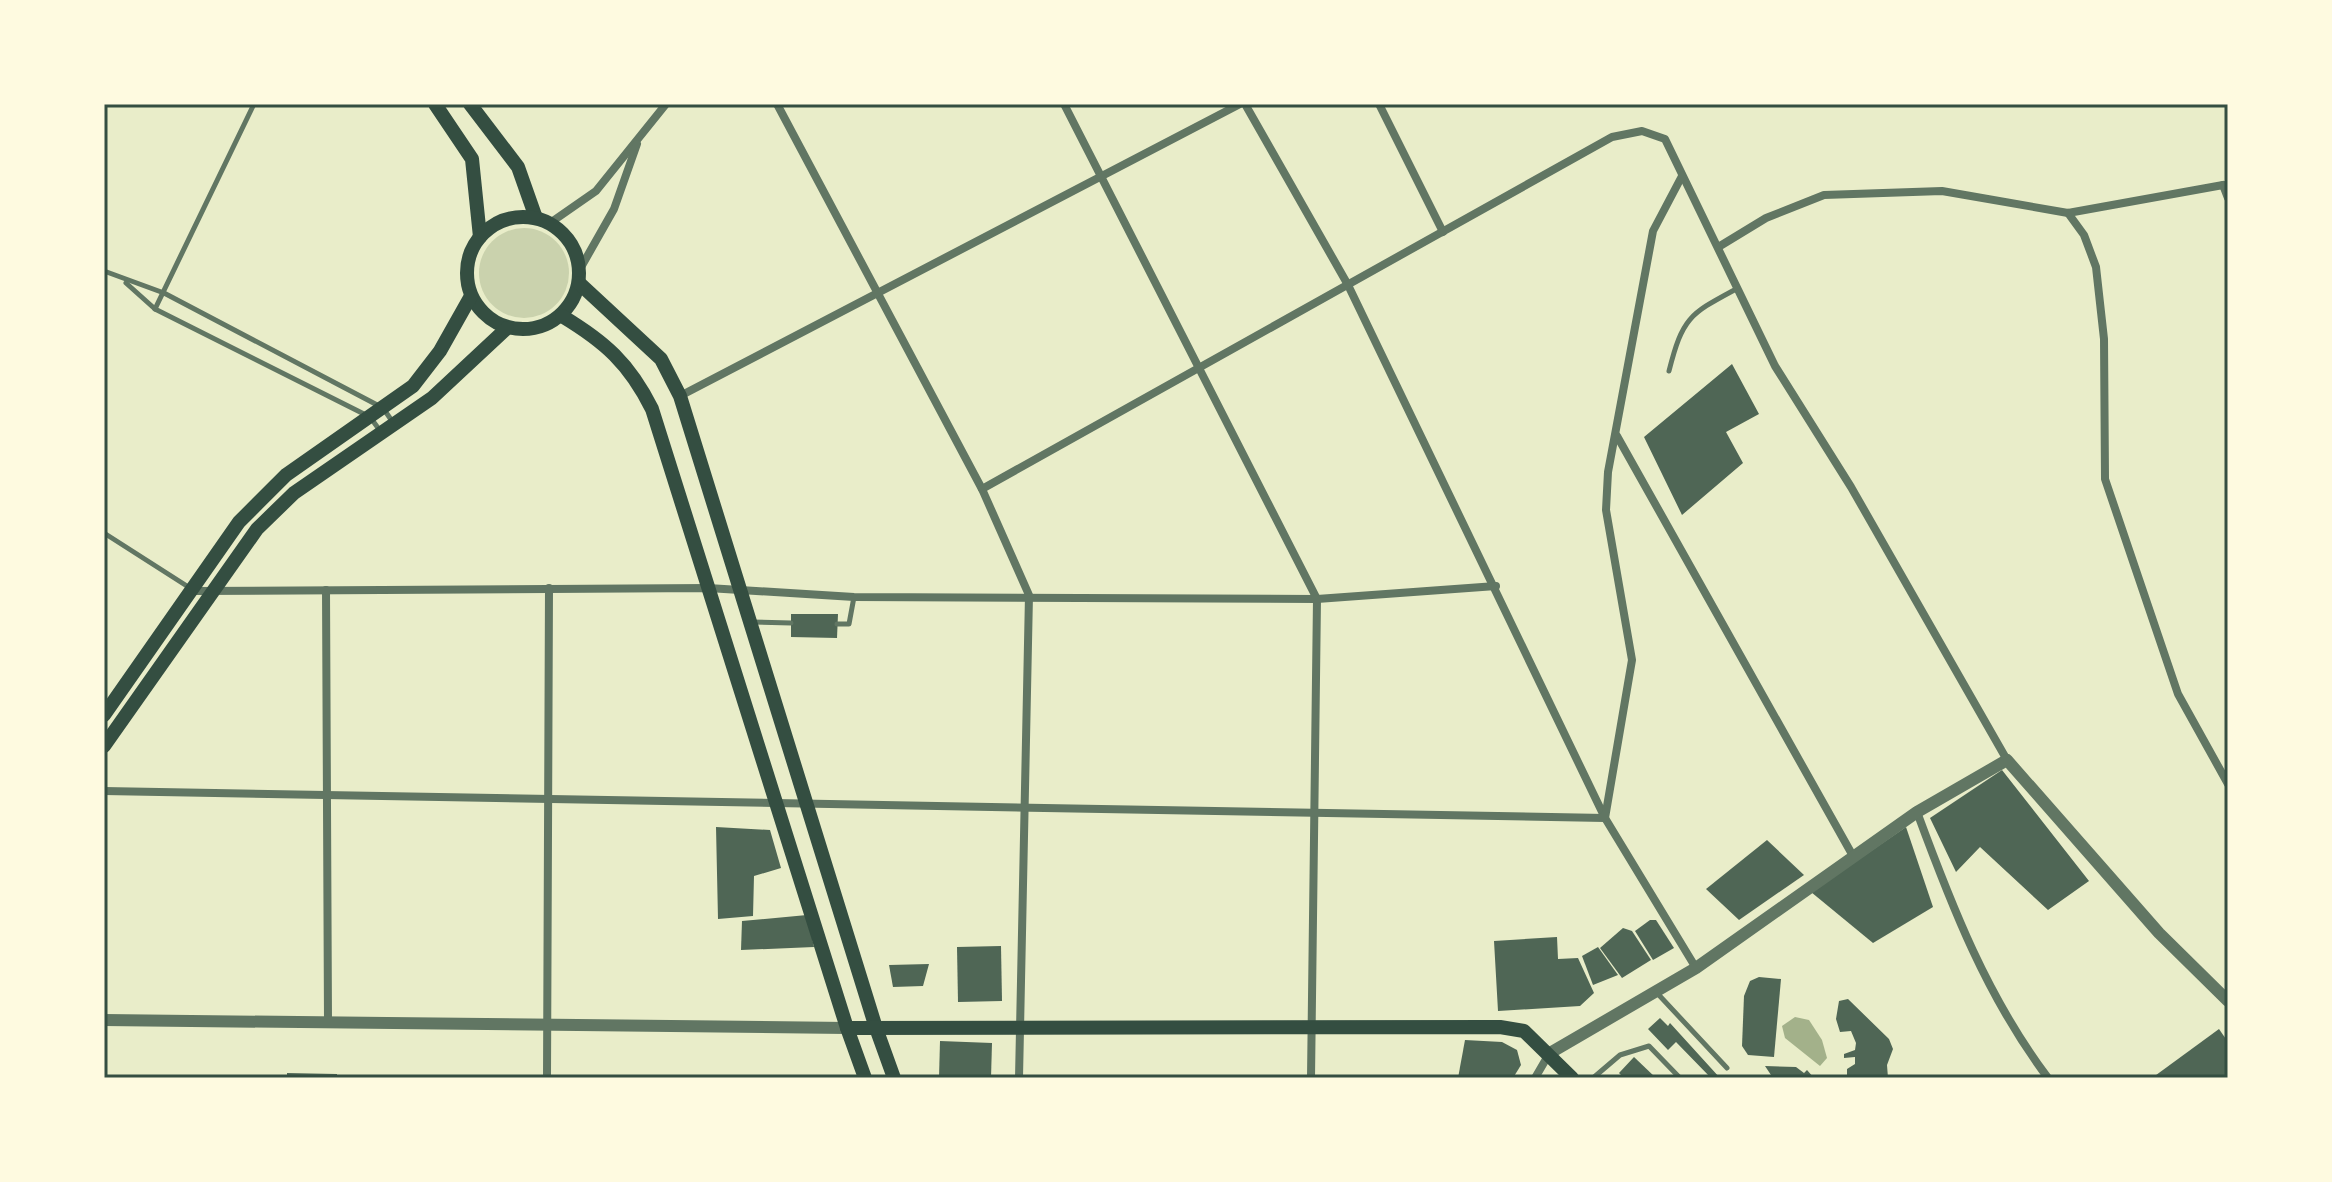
<svg xmlns="http://www.w3.org/2000/svg" width="2332" height="1182" font-family="Lato,sans-serif">
<style>
.green{fill:#cad2ad}
.water{fill:#a3b18a}
.building{fill:#4f6655}
.lines{fill:none;stroke-linecap:round;stroke-linejoin:round}
.service{stroke:#617663;stroke-width:5}
.minor{stroke:#617663;stroke-width:8}
.tertiary{stroke:#617663;stroke-width:12}
.secondary{stroke:#344e41;stroke-width:14}
.primary{stroke:#344e41;stroke-width:14}
.neatline{fill:none;stroke:#344e41;stroke-width:3}
</style>
<rect width="100%" height="100%" fill="#e9edc9"/>
<circle class="green" cx="524" cy="273" r="45"/>
<polygon class="water" points="1795,1017 1809,1020 1822,1040 1827,1058 1820,1066 1785,1038 1782,1026"/>
<g class="building">
<polygon points="1732,364 1759,414 1726,432 1743,463 1682,515 1644,437"/>
<polygon points="791,614 838,614 837,638 791,637"/>
<polygon points="2002,770 2089,881 2048,910 1980,847 1956,872 1930,818"/>
<polygon points="716,827 770,830 781,868 754,876 753,916 718,919"/>
<polygon points="1906,827 1933,907 1873,943 1811,892"/>
<polygon points="1767,840 1804,875 1739,920 1706,889"/>
<polygon points="807,915 814,947 741,950 742,921"/>
<polygon points="1650,920 1656,920 1674,948 1653,960 1635,931"/>
<polygon points="1623,928 1632,931 1651,960 1622,978 1600,948"/>
<polygon points="1557,937 1558,959 1578,958 1594,993 1580,1006 1498,1011 1494,941"/>
<polygon points="1001,946 1002,1001 958,1002 957,947"/>
<polygon points="1598,947 1618,975 1593,985 1582,956"/>
<polygon points="929,964 923,986 893,987 889,965"/>
<polygon points="1759,977 1781,979 1774,1057 1748,1055 1742,1046 1744,996 1750,981"/>
<polygon points="1848,999 1889,1039 1893,1049 1887,1065 1888,1078 1847,1078 1847,1069 1855,1064 1855,1057 1844,1058 1844,1054 1855,1050 1856,1043 1851,1031 1840,1032 1836,1019 1839,1001"/>
<polygon points="1660,1018 1668,1026 1670,1023 1720,1078 1711,1078 1676,1042 1668,1050 1648,1029"/>
<polygon points="2219,1029 2228,1042 2228,1078 2152,1078"/>
<polygon points="1465,1040 1502,1042 1517,1050 1521,1065 1513,1078 1458,1078"/>
<polygon points="940,1041 992,1043 991,1078 939,1078"/>
<polygon points="1634,1057 1656,1078 1624,1078 1619,1073"/>
<polygon points="1765,1066 1796,1067 1804,1073 1807,1070 1814,1078 1773,1078"/>
<polygon points="287,1073 337,1074 337,1078 287,1078"/>
</g>
<g class="lines">
<g class="service">
<polyline points="104,271 164,293 383,408 392,421"/>
<polyline points="126,283 155,309 370,417 381,432"/>
<polyline points="155,309 254,104"/>
<path d="M1669,371C1683,316 1690,314 1738,288"/>
<polyline points="104,533 190,588"/>
<polyline points="751,622 791,623"/>
<polyline points="837,624 849,624 854,597"/>
<polyline points="1657,993 1727,1068"/>
<polyline points="1593,1078 1620,1055 1649,1046 1680,1078"/>
</g>
<g class="minor">
<polyline points="777,104 982,489 1029,595 1019,1078"/>
<polyline points="1064,104 1317,599 1311,1078"/>
<polyline points="1245,104 1348,285 1605,818 1696,968"/>
<polyline points="1379,104 1443,232"/>
<polyline points="2223,185 2228,198"/>
<polyline points="2068,213 2084,235 2096,267 2104,339 2105,479 2178,694 2228,784"/>
<polyline points="550,223 596,191 666,104"/>
<polyline points="1720,246 1766,218 1824,195 1942,191 2068,213 2223,185"/>
<polyline points="580,269 614,209 637,144"/>
<polyline points="680,396 1240,104"/>
<polyline points="1617,436 1853,856"/>
<polyline points="982,489 1612,137 1642,131 1665,139 1775,366 1851,487 2007,760"/>
<polyline points="326,590 328,1022"/>
<polyline points="194,591 708,588 854,597 1317,599 1496,586"/>
<polyline points="104,791 1605,818 1632,660 1606,510 1608,472 1653,231 1682,176"/>
<path d="M1917,812C1952,907 1987,997 2048,1078"/>
<polyline points="547,1078 549,588"/>
<polyline points="1535,1078 1549,1054"/>
</g>
<g class="tertiary">
<polyline points="104,1020 847,1028"/>
<polyline points="1550,1053 1696,968 1917,812 2007,760 2159,933 2228,1001"/>
</g>
<g class="secondary">
<polyline points="847,1028 865,1078"/>
<polyline points="876,1028 894,1078"/>
</g>
<g class="primary">
<polyline points="435,104 472,159 480,237"/>
<polyline points="470,104 518,167 536,218"/>
<circle cx="523" cy="273" r="56"/>
<polyline points="579,283 661,359 680,396 876,1028"/>
<path d="M562,316C605,342 629,363 652,409L847,1028L1500,1027L1524,1031L1572,1078"/>
<polyline points="104,715 239,522 286,475 413,386 440,351 471,296"/>
<polyline points="104,746 257,529 294,493 432,398 507,328"/>
</g>
</g>
<rect width="2332" height="1182" fill="none" stroke="#fefae0" stroke-width="212"/>
<rect x="106" y="106" width="2120" height="970" class="neatline"/>
</svg>
